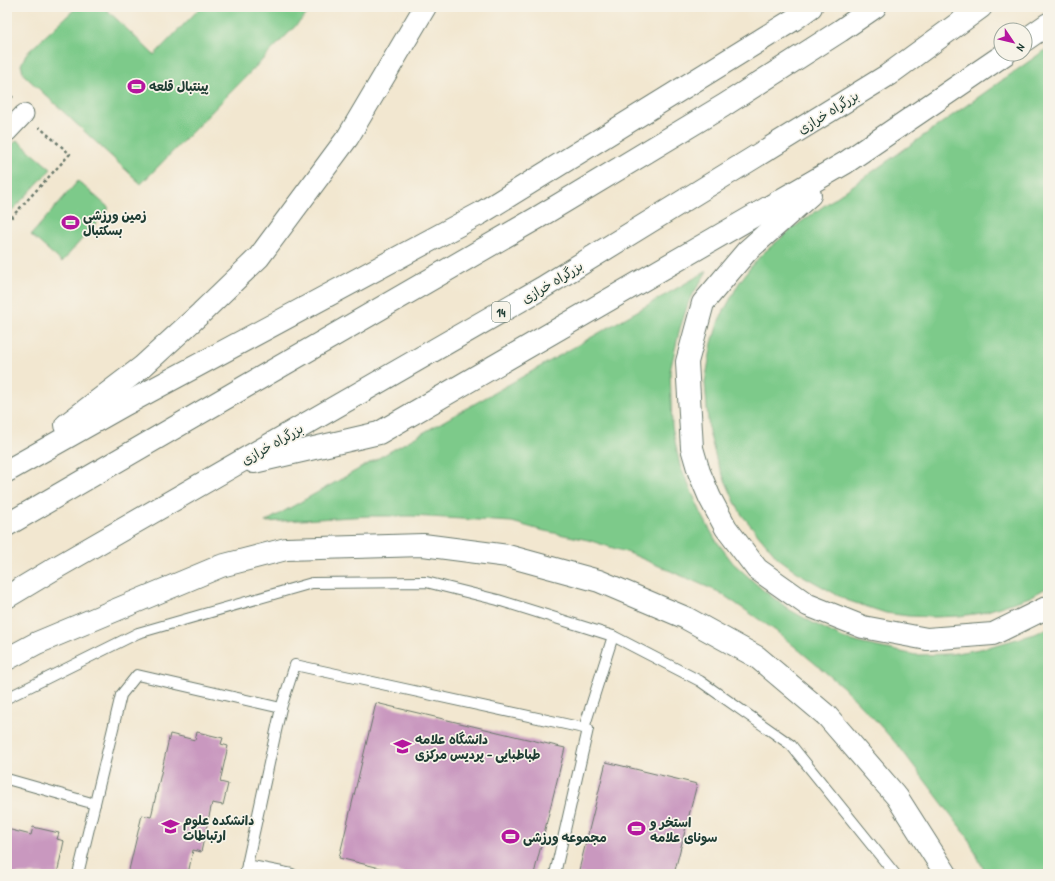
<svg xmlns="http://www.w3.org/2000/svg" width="1055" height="881" font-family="'Patrick Hand','Playpen Sans Arabic',sans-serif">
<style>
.green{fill:#7dca8a;stroke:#4e845f}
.building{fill:#c998bf}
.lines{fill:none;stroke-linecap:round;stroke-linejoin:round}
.service-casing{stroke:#69786b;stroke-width:12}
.minor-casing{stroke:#69786b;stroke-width:21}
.trunk-casing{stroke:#69786b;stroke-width:24}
.path{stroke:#69786b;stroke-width:2.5;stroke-dasharray:3 3;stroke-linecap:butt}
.service{stroke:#fff;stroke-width:10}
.minor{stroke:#fff;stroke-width:19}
.trunk{stroke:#fff;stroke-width:22}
.labels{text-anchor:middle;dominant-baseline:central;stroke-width:3.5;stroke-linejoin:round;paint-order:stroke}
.shield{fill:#f7f3e8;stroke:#60746a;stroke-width:1}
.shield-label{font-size:12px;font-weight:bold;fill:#1f3d34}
.poi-label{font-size:13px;font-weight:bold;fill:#1f3d34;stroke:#f7f3e8;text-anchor:start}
.street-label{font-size:13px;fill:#1f3d34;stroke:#f7f3e8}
</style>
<rect width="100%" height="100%" fill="#f7f3e8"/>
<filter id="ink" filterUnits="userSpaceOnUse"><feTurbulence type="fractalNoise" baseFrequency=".025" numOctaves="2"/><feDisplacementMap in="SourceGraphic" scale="8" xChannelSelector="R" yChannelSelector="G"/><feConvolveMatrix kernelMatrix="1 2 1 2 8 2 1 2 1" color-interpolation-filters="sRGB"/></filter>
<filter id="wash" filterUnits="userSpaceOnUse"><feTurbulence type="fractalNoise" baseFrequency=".012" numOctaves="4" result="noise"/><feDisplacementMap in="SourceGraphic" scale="16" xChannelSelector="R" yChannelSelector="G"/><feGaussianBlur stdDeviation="0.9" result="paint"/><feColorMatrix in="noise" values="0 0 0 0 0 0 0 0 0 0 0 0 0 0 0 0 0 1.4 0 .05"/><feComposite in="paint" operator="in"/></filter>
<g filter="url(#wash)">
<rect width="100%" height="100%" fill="#f2e7d0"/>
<g class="green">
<polygon points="77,7 104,7 154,55 201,7 314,7 141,184 24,75 21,65 26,54"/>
<polygon points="1048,48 1048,587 1030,597 981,613 959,616 934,617 908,616 886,613 846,600 800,574 778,558 742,515 735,502 717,462 709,432 705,383 712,343 719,320 739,283 750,268 761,255 794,227"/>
<polygon points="17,140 51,169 7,216 7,150"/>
<polygon points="78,181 109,208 62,262 31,235"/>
<polygon points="707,271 689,301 680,328 670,371 672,426 680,466 702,515 715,539 733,563 763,590 790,610 815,624 843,638 863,644 916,655 951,654 985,648 1035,634 1048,628 1048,874 986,874 967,836 901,749 876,721 842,686 776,631 719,592 629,553 588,540 540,530 512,522 412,516 369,516 265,522 529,373"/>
</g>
<g id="blocks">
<g class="building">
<polygon points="376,703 565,748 534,874 405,874 339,858"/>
<polygon points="197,732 223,738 221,744 228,746 220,782 228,784 223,805 212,803 201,852 193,850 188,874 128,874 142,815 151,817 170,734 195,740"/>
<polygon points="606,762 697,784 674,874 578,874"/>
<polygon points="33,827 59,833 57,839 64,841 57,874 7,874 7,829 31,835"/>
</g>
</g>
</g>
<g filter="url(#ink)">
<use href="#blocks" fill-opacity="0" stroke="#69786b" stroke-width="1"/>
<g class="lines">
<defs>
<g id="service">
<polyline points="7,698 138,633 312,583 426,582 498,600 613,636"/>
<polyline points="584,728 613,636 700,681 791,745 895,874"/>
<polyline points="7,779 95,804"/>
<polyline points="247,865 292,874"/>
<polyline points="78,874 121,695 137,675 281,708"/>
<polyline points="245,874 281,708 295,665 588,729 555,874"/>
</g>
<polyline id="minor" points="7,132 24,114"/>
<g id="trunk">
<polyline points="1025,40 1048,24"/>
<polyline points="810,195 747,251 703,303 687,362 692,448 699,472 710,498 726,528 757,569 808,605 863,627 927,639 993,634 1048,607"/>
<polyline points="66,425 142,367 201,313 259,257 348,137 425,7"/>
<polyline points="254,462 379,433 845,163 1005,54"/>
<polyline points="7,471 124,405 481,213 793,20 811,7"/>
<polyline points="7,525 248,385 537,218 723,106 840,31 875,7"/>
<polyline points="7,597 52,570 542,288 888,75 981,7"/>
<polyline points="7,659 37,643 221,566 286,549 423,545 508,556 599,581 686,618 757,657 827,716 897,797 946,874"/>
</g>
</defs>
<use href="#service" class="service-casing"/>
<use href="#minor" class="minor-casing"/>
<use href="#trunk" class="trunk-casing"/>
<g class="path">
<polyline points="7,91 13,98"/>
<polyline points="7,222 70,154 39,127"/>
</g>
<use href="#service" class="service"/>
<use href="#minor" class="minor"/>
<use href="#trunk" class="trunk"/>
</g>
</g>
<defs>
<symbol id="stadium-bare" viewBox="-9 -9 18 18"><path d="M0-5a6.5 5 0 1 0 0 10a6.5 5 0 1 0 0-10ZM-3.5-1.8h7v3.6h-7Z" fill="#b5179e" stroke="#f7f3e8" stroke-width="2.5" paint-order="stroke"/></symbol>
<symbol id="university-bare" viewBox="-9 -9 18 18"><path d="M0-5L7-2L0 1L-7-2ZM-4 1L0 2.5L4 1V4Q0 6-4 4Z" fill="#b5179e" stroke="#f7f3e8" stroke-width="2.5" paint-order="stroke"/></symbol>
</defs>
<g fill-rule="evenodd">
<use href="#stadium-bare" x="124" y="74" width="25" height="25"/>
<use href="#stadium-bare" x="58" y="210" width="25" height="25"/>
<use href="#university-bare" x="390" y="734" width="25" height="25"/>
<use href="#university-bare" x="158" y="814" width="25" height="25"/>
<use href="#stadium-bare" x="624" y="816" width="25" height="25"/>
<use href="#stadium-bare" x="498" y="824" width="25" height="25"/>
</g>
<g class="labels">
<rect class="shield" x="492" y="302" width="18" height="20" rx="3"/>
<g class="shield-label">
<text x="501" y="312">14</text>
</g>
<g class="poi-label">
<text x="149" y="86">پینتبال قلعه</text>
<text x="83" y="215">زمین ورزشی<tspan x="83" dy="15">بسکتبال</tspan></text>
<text x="415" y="739">دانشگاه علامه<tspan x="415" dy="15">طباطبایی - پردیس مرکزی</tspan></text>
<text x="183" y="820">دانشکده علوم<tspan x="183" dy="15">ارتباطات</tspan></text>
<text x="650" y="822">استخر و<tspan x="650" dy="15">سونای علامه</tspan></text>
<text x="523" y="837">مجموعه ورزشی</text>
</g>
<g class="street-label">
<text transform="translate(828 112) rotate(-32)">بزرگراه خرازی</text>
<text transform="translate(552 282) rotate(-31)">بزرگراه خرازی</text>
<text transform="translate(272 444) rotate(-30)">بزرگراه خرازی</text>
</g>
</g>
<rect width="1055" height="881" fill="none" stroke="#f7f3e8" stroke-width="24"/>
<g transform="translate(1013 42) rotate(125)"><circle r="19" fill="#f7f3e8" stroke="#a1aaa0"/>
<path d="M0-3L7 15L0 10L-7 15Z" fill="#b5179e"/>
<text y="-6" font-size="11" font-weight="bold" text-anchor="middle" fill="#1f3d34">N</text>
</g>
</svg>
